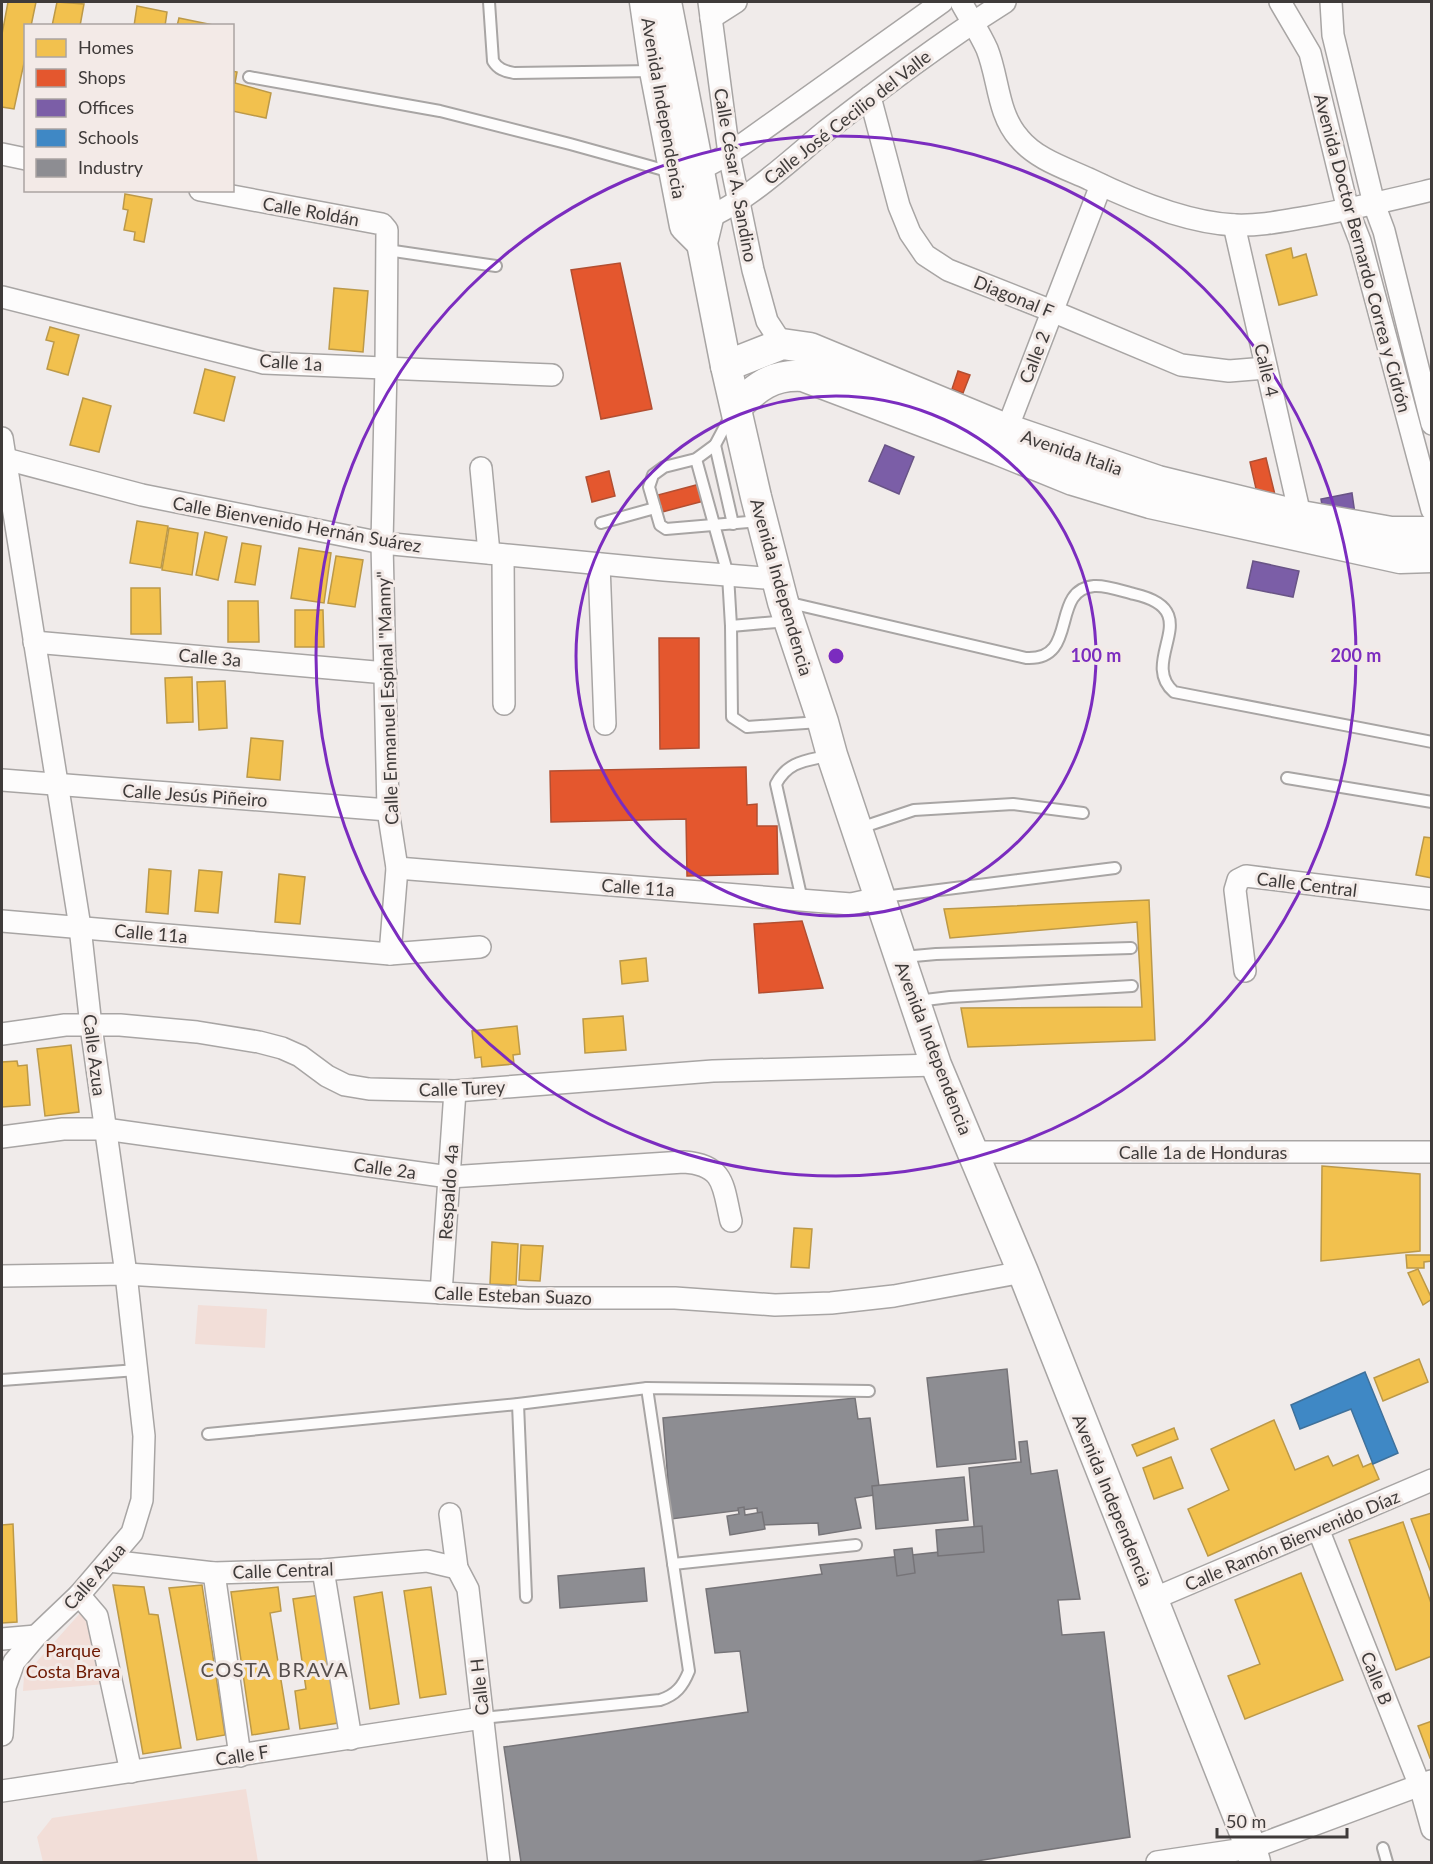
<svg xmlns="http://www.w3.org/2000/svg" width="1433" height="1864" font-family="Lato,sans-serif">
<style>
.green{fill:#f2ded8}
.homes{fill:#f2c14e;stroke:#bc9948;stroke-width:1.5}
.shops{fill:#e4572e;stroke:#b24f32;stroke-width:1.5}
.offices{fill:#7b5ea7;stroke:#695486;stroke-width:1.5}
.schools{fill:#3f88c5;stroke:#3f719b;stroke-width:1.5}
.industry{fill:#8d8d92;stroke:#767478;stroke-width:1.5}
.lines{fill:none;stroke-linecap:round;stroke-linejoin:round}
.lane-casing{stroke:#a8a5a4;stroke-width:14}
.street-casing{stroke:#a8a5a4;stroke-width:24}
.secondary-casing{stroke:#a8a5a4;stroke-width:33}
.lane{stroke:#fdfcfc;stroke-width:10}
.street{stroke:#fdfcfc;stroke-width:21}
.secondary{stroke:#fdfcfc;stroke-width:30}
.ring{fill:none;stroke:#7b2cbf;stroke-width:3}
.labels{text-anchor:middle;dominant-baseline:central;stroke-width:6;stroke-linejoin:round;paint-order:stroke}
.street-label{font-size:18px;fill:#3f3b3a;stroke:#f3eae7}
.park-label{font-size:18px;fill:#6d1800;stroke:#f3eae7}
.neighbourhood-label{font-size:20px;letter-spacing:1.5px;fill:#564e4c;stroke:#f3eae7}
.centre{fill:#7b2cbf;stroke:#f3eae7;stroke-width:3}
.ring-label{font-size:18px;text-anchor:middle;font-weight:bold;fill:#7b2cbf;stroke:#f3eae7;stroke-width:6;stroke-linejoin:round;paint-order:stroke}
</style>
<rect width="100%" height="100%" fill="#f0ebea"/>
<g class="green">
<polygon points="198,1305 267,1309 265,1348 195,1344"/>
<polygon points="82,1611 87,1613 105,1684 23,1691 24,1676"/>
<polygon points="246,1789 258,1862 43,1862 37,1837 52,1818"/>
</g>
<g class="homes">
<polygon points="8,2 36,2 31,26 26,26 26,54 14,109 2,107 2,34"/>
<polygon points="57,2 84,4 80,26 52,26"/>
<polygon points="137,6 167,12 165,26 134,26"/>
<polygon points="179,18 218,26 177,26"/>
<polygon points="232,71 237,72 235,83 271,93 266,118 232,111"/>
<polygon points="125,194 152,199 144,242 134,240 135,232 124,230 128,210 123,209"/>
<polygon points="1291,248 1293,258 1306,254 1317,295 1279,305 1266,255"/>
<polygon points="334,288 368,291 363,352 329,349"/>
<polygon points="50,327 79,335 68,375 47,369 54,342 46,340"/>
<polygon points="205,369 235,377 224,421 194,413"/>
<polygon points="83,398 111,406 99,452 70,445"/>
<polygon points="137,521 168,526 161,568 130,563"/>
<polygon points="169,528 198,533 192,575 162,570"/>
<polygon points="205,532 227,537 218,580 196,575"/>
<polygon points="242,543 261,546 255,585 235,582"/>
<polygon points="299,548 331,553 324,603 291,598"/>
<polygon points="336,556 363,560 355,607 328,603"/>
<polygon points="131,588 160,588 161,634 131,634"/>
<polygon points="228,601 258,601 259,642 228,642"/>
<polygon points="295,610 323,610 324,647 295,647"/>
<polygon points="192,677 193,722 167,723 165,678"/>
<polygon points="225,681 227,728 199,730 197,682"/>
<polygon points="251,738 283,741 280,780 247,777"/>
<polygon points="1424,837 1432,838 1432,878 1416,875"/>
<polygon points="149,869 171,871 168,914 146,912"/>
<polygon points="199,870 222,872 218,913 195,911"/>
<polygon points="279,874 305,877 300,924 275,922"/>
<polygon points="1149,900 1155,1040 968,1047 961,1008 1142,1007 1137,922 950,938 944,909"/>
<polygon points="646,958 648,981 622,984 620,961"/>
<polygon points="623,1016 626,1050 585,1053 583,1019"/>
<polygon points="517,1026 520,1054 513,1055 514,1064 482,1067 481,1057 475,1058 472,1031"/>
<polygon points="71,1045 79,1112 45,1116 37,1049"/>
<polygon points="17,1061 18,1066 27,1065 30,1105 2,1107 2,1062"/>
<polygon points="1322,1166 1420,1174 1420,1251 1321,1261"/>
<polygon points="794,1228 812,1229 809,1268 791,1267"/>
<polygon points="492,1242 518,1244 516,1285 490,1284"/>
<polygon points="521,1245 543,1246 540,1281 519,1280"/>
<polygon points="1406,1255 1432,1255 1432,1261 1424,1262 1424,1268 1407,1268"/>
<polygon points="1418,1269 1432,1299 1423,1305 1408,1273"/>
<polygon points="1419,1359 1428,1382 1383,1401 1374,1378"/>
<polygon points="1274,1420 1295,1470 1328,1456 1333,1466 1358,1455 1363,1467 1372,1463 1379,1479 1208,1556 1188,1509 1229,1490 1211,1449"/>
<polygon points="1174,1428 1178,1439 1137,1456 1132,1445"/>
<polygon points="1171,1457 1183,1488 1154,1499 1143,1468"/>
<polygon points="1432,1513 1432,1575 1411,1519"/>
<polygon points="1403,1522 1432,1606 1432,1656 1396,1670 1349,1540"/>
<polygon points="13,1524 17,1622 2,1623 2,1525"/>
<polygon points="1301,1573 1343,1680 1245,1719 1228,1676 1260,1664 1235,1600"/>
<polygon points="113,1585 144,1587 149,1614 158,1615 181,1748 143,1754"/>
<polygon points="202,1585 225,1735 197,1740 169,1588"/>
<polygon points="278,1587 281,1611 270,1613 289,1729 252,1735 231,1592"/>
<polygon points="431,1587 446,1694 420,1698 404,1591"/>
<polygon points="382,1592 399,1704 370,1709 354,1597"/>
<polygon points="320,1595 338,1723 300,1729 295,1691 306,1689 293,1599"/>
<polygon points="1432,1721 1432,1757 1430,1758 1418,1726"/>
</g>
<g class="shops">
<polygon points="620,263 652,409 601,419 571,270"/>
<polygon points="958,371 970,375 963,393 952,389"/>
<polygon points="1266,458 1276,499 1259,502 1250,462"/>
<polygon points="609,471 615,496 592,502 586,477"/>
<polygon points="700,484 704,501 662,512 658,495"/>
<polygon points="659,638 699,638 699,748 660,749"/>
<polygon points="746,767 747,805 757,804 757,826 777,826 778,874 687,876 686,819 551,822 550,771"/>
<polygon points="802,921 823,988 759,993 754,924"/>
</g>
<g class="offices">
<polygon points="885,445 914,457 899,494 869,481"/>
<polygon points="1352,493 1355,514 1323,511 1321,499"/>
<polygon points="1253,561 1299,571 1293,597 1247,588"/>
</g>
<polygon class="schools" points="1365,1372 1398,1453 1373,1464 1351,1409 1300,1429 1291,1405"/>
<g class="industry">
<polygon points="1007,1369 1016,1459 937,1467 927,1378"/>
<polygon points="855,1398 858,1419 870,1418 880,1494 855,1498 861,1528 819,1535 818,1523 759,1525 757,1508 671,1519 663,1418"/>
<polygon points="1027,1441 1031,1474 1057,1470 1080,1599 1058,1600 1062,1635 1104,1632 1130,1837 970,1862 521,1862 504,1747 748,1712 740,1651 715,1653 706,1589 822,1574 820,1565 976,1548 969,1468 1021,1462 1019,1442"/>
<polygon points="964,1477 968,1520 876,1529 872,1486"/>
<polygon points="744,1507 745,1515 762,1512 765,1529 730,1535 727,1516 739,1514 738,1508"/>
<polygon points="982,1526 984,1552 938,1556 936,1530"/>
<polygon points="912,1548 915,1573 897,1576 894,1550"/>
<polygon points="644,1568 647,1601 560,1608 558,1576"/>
</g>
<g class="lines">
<defs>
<g id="lane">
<path d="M489,2L493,61C498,69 504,71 514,73L653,71"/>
<polyline points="249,77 440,111 570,144 671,172"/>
<polyline points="387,250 496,266"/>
<polyline points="731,415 715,445 696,459 664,467 653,475 649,487 660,525 666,529 760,521"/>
<polyline points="715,445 733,524"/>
<polyline points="696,459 728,575 731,626 732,717 747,727 820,722"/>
<polyline points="601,523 655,508"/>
<path d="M786,602L1026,658C1080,661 1049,590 1094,586C1106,585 1122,591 1134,594C1209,611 1137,660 1174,692L1432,742"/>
<polyline points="731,626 788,621"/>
<polyline points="1287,778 1432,802"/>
<polyline points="860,828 914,810 1013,804 1083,813"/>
<polyline points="883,897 1115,868"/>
<path d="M802,900L776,784C789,760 807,761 831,755"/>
<polyline points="903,957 936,954 1131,948"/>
<polyline points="917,1001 950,997 1132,986"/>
<polyline points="2,1380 137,1370"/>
<polyline points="518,1404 526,1597"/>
<polyline points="208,1434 518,1404 647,1388 869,1391"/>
<polyline points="673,1564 856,1545"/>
<path d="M482,1718L660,1700C676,1695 683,1686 689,1671L647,1388"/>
<polyline points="1383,1848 1387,1862"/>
</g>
<g id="street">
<polyline points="709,2 729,154 753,270 767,321 782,344"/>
<path d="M961,2C969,17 980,33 987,49C999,79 997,113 1019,138C1036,159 1065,168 1089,179C1132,200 1187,223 1235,225C1260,226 1283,221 1307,217C1349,210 1390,200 1432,190"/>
<polyline points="1280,2 1310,53 1348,210 1360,241 1432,510"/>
<polyline points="1331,2 1333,35 1374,204 1384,231 1432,424"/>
<polyline points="711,18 736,2"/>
<polyline points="870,97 899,206 910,233 925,255 948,270 1052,311 1181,365 1229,371 1266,368"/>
<polyline points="2,154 26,159"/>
<polyline points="688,176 729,154 942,2"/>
<polyline points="200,190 382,224 387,230 386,367 382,543 388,810 397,868 390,954"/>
<path d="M697,222C743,206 789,161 827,130C885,85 943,41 1005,2"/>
<polyline points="1234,225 1303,528"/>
<polyline points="2,297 264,363 552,375"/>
<polyline points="2,438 80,927 91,1026 126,1274 144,1436 142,1500 132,1533 79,1595 36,1636 14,1662 5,1687 2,1735"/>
<polyline points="1002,442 1101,185"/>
<polyline points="2,458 142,495 382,543 664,570 777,579"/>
<polyline points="481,468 489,553"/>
<polyline points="503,555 504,704"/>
<polyline points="599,564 605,724"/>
<polyline points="34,642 386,673"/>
<polyline points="2,780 388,810"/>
<polyline points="397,868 851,904 879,898"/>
<polyline points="2,921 390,954 480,947"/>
<polyline points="1245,971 1235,890 1238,880 1246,876 1432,899"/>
<polyline points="2,1034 65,1025 120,1025 197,1032 259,1042 282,1048 300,1056 327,1076 345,1085 369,1089 455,1091 713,1071 936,1065"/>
<path d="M2,1137L63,1129H105L449,1177L684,1162C726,1165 723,1188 731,1221"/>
<polyline points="974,1152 1432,1152"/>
<polyline points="2,1276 126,1274 528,1298 675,1298 775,1305 831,1303 894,1296 1023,1272"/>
<polyline points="441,1293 455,1091"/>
<polyline points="450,1514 457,1568 468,1589 499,1862"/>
<polyline points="1318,1529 1420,1786 1432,1829"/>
<polyline points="109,1561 214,1573 323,1570 427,1561 457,1568"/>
<polyline points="323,1570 351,1739"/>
<polyline points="214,1573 240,1756"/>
<polyline points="79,1595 97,1616 131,1772"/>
<polyline points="1153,1599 1432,1480"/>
<polyline points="2,1639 36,1636"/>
<polyline points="2,1791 482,1718"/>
<polyline points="1157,1862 1251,1848 1431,1781"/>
</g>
<g id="secondary">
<polyline points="645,2 655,71 685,226 702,243"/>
<polyline points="666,2 708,218 702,243 726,366 756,497 783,602 823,722 832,755 936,1065 1023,1272 1251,1848 1255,1862"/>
<polyline points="726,366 782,344 810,348 1006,429 1158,481 1301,516 1391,532 1432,532"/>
<path d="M736,407C757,387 772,374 803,376L999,450L1073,480L1150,503L1400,558L1432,557"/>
</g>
</defs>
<use href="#lane" class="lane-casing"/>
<use href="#street" class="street-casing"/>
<use href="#secondary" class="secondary-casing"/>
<use href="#lane" class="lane"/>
<use href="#street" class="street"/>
<use href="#secondary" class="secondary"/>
</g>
<g class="ring">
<circle cx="836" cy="656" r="260"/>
<circle cx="836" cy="656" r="520"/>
</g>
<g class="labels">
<g class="street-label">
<text transform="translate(664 108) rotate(80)">Avenida Independencia</text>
<text transform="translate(847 117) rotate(-38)">Calle José Cecilio del Valle</text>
<text transform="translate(736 175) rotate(80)">Calle César A. Sandino</text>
<text transform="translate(311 211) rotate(10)">Calle Roldán</text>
<text transform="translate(1363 253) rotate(75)">Avenida Doctor Bernardo Correa y Cidrón</text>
<text transform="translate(1014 296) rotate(22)">Diagonal F</text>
<text transform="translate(1034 357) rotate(-69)">Calle 2</text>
<text transform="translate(291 362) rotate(4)">Calle 1a</text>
<text transform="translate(1267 370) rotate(77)">Calle 4</text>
<text transform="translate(1072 452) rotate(19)">Avenida Italia</text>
<text transform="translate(297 524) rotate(10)">Calle Bienvenido Hernán Suárez</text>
<text transform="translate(782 587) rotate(74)">Avenida Independencia</text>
<text transform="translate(210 657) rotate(5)">Calle 3a</text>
<text transform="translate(387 698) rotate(-92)">Calle Enmanuel Espinal "Manny"</text>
<text transform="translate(195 795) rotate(4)">Calle Jesús Piñeiro</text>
<text transform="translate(1307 884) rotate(7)">Calle Central</text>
<text transform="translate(638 887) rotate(4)">Calle 11a</text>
<text transform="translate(151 933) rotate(5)">Calle 11a</text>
<text transform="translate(934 1048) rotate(69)">Avenida Independencia</text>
<text transform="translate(95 1055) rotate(83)">Calle Azua</text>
<text transform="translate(462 1088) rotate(-2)">Calle Turey</text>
<text x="1203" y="1152">Calle 1a de Honduras</text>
<text transform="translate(385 1168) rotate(8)">Calle 2a</text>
<text transform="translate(448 1192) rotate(-86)">Respaldo 4a</text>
<text transform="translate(513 1295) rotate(2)">Calle Esteban Suazo</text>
<text transform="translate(1113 1500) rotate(68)">Avenida Independencia</text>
<text transform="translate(1292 1540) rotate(-23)">Calle Ramón Bienvenido Díaz</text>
<text transform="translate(283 1570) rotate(-2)">Calle Central</text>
<text transform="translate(94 1576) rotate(-48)">Calle Azua</text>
<text transform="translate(1377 1678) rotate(68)">Calle B</text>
<text transform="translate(479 1687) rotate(-96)">Calle H</text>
<text transform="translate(242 1755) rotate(-9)">Calle F</text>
</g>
<g class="park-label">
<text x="73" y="1650">Parque<tspan x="73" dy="21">Costa Brava</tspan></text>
</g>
<g class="neighbourhood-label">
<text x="275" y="1669">COSTA BRAVA</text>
</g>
</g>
<circle cx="836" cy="656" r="9" class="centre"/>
<g class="ring-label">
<text x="1096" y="662">100 m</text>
<text x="1356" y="662">200 m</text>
</g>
<rect width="1433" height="1864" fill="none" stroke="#3f3b3a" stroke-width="6"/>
<rect x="24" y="24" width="210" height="168" fill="#f3eae7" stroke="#aba4a2" stroke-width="1.5"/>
<rect x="36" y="39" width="30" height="18" fill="#f2c14e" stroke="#aba4a2" stroke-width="1.5"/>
<text x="78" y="54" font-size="18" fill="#3f3b3a">Homes</text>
<rect x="36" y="69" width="30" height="18" fill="#e4572e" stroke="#aba4a2" stroke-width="1.5"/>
<text x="78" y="84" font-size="18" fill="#3f3b3a">Shops</text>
<rect x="36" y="99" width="30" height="18" fill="#7b5ea7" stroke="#aba4a2" stroke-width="1.5"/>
<text x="78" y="114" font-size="18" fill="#3f3b3a">Offices</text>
<rect x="36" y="129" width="30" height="18" fill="#3f88c5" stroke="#aba4a2" stroke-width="1.5"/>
<text x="78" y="144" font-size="18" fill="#3f3b3a">Schools</text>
<rect x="36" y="159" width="30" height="18" fill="#8d8d92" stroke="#aba4a2" stroke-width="1.5"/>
<text x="78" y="174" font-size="18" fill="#3f3b3a">Industry</text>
<path d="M1217 1828v9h130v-9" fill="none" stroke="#3f3b3a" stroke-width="3"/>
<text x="1226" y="1828" font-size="18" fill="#3f3b3a" stroke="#f3eae7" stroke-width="4.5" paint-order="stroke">50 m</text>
</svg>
